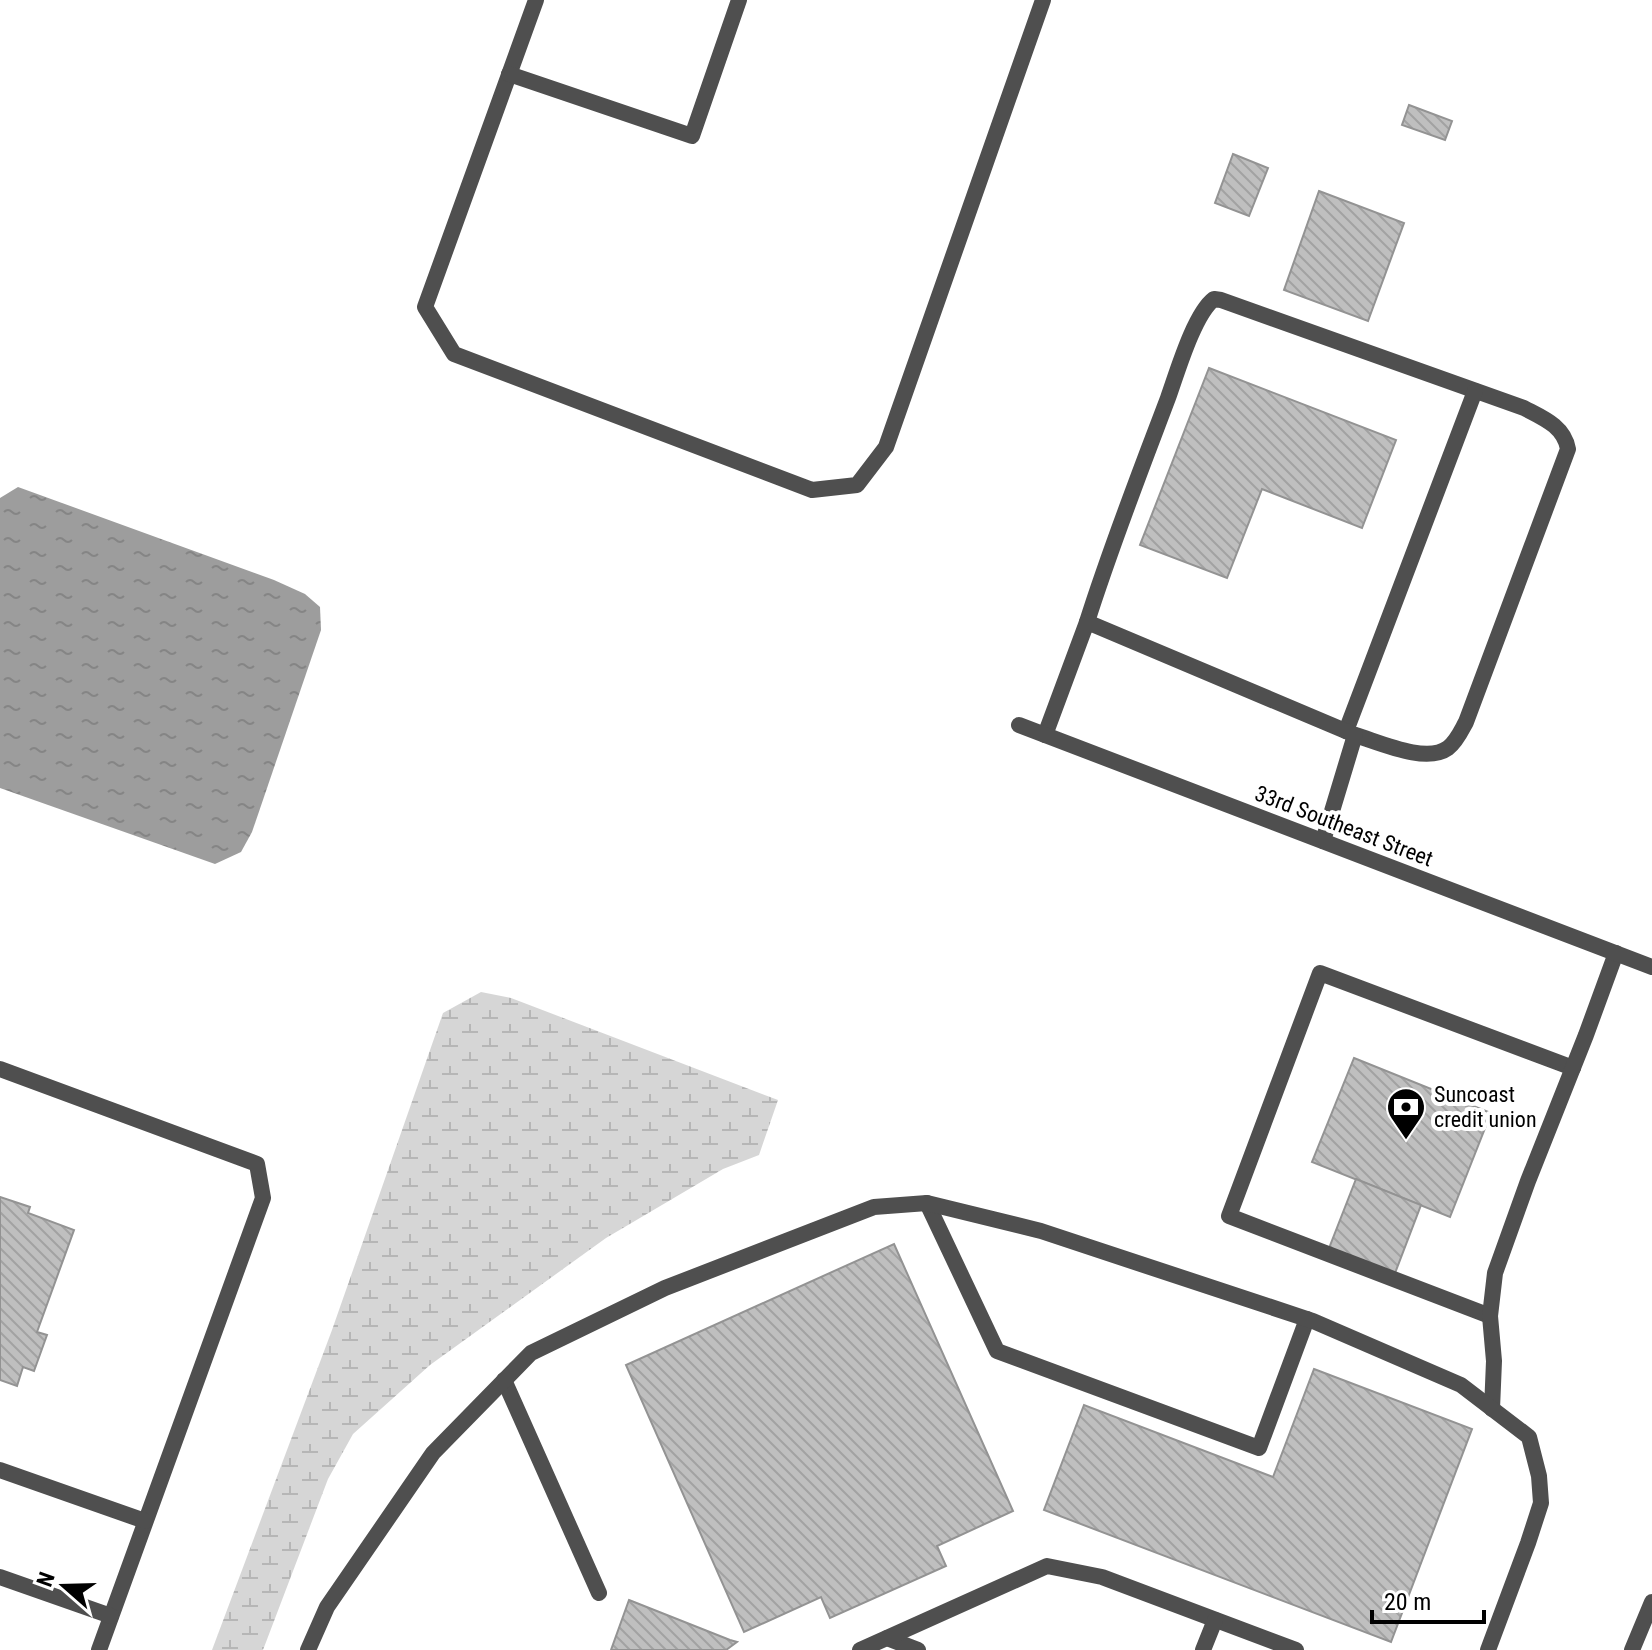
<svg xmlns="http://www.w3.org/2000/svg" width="1652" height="1650" font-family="'Roboto Condensed',sans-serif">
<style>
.wetland{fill:url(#wetland-marsh)}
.water{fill:url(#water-ripples)}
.building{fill:url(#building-back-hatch);stroke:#939393;stroke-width:2}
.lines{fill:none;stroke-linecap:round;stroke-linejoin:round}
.lane{stroke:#4f4f4f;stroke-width:16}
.street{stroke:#4f4f4f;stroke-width:16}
.labels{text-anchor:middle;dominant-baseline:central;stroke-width:8;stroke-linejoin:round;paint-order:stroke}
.street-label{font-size:22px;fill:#000;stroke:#fff}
.poi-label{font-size:22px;fill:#000;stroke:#fff;text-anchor:start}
</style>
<defs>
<pattern id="wetland-marsh" width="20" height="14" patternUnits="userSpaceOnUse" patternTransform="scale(2)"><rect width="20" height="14" fill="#d6d6d6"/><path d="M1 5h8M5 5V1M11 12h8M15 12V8" fill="none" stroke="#b6b6b6"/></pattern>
<pattern id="water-ripples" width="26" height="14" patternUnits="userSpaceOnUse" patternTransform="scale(2)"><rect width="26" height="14" fill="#9d9d9d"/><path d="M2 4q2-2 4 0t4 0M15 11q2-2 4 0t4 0" fill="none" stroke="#858585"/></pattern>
<pattern id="building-back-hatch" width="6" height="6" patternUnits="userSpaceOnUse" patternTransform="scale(2)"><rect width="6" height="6" fill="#bfbfbf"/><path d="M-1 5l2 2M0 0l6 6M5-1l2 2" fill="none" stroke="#a2a2a2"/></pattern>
</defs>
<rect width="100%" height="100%" fill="#fff"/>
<polygon class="wetland" points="481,992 511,998 778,1100 759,1155 723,1169 606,1238 430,1365 353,1434 328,1479 263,1650 212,1650 332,1330 443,1013"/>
<polygon class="water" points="18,487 274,580 305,594 320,607 321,630 252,832 241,852 215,864 0,788 0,498"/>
<g class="building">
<polygon points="1409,105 1452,121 1445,140 1402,125"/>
<polygon points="1233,154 1268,168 1249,216 1215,203"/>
<polygon points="1319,191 1404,223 1368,321 1284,290"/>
<polygon points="1209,368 1396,440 1362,528 1262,489 1227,578 1140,545"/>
<polygon points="1354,1058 1491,1113 1450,1217 1312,1162"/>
<polygon points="1356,1179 1421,1205 1392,1281 1326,1256"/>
<polygon points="0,1197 30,1207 28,1213 74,1230 37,1332 47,1335 34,1371 23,1367 17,1386 0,1380"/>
<polygon points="894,1244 1013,1511 937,1546 946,1566 830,1618 821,1597 744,1632 626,1365"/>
<polygon points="1314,1369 1472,1429 1391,1642 1044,1510 1084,1405 1273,1477"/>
<polygon points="629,1600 730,1640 737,1642 726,1650 611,1650"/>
</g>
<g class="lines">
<g class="lane">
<polyline points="536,0 425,307 454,354 812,490 857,485 886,447 1043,0"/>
<polyline points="509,74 692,136 739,0"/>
<path d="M1087,622C1111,546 1140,472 1168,398C1177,373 1194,314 1214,299L1221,300L1524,408C1543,418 1564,426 1568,449L1466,722C1461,731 1457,741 1448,748C1426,764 1379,742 1355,735"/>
<polyline points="1346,731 1475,391"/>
<polyline points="1045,735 1087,622 1355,735 1323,841"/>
<polyline points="0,1069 257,1164 263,1198 99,1650"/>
<polyline points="927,1203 997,1351 1259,1448 1307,1319"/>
<polyline points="1490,1316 1229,1216 1320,973 1573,1068"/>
<polyline points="504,1380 599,1593"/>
<polyline points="1492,1409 1494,1361 1490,1316 1495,1273 1528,1181 1586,1035 1616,953"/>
<polyline points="0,1470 145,1521"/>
<polyline points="0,1577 111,1616"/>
<polyline points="887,1638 918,1650"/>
<polyline points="308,1650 327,1607 433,1453 531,1353 665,1288 874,1207 927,1203 1041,1231 1313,1321 1461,1385 1529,1437 1539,1476 1541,1503 1528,1543 1488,1650"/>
<polyline points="860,1650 1047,1566 1102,1577 1296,1650"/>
<polyline points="1203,1650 1215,1620"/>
</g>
<g class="street">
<polyline points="1019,725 1652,967"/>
<polyline points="1632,1650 1652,1602"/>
</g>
</g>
<defs>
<symbol id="bank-pin" viewBox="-11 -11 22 30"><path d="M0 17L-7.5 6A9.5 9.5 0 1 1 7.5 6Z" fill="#000" stroke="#fff"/><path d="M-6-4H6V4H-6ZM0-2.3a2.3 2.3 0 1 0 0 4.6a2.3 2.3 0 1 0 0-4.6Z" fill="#fff"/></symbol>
</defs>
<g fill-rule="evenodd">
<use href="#bank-pin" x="1384" y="1085" width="44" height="60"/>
</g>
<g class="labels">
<g class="street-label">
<text transform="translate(1344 826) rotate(21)">33rd Southeast Street</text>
</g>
<g class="poi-label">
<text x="1434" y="1094">Suncoast<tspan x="1434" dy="25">credit union</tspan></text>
</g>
</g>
<g transform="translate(64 1586) rotate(290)" stroke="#ffffff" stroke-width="6" paint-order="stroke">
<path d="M0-6L14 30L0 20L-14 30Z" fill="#000000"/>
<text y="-12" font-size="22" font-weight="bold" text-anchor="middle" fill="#000000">N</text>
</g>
<path d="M1372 1610v12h112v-12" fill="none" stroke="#000000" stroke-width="4"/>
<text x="1384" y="1610" font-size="24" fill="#000000" stroke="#ffffff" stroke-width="6" paint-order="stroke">20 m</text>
</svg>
